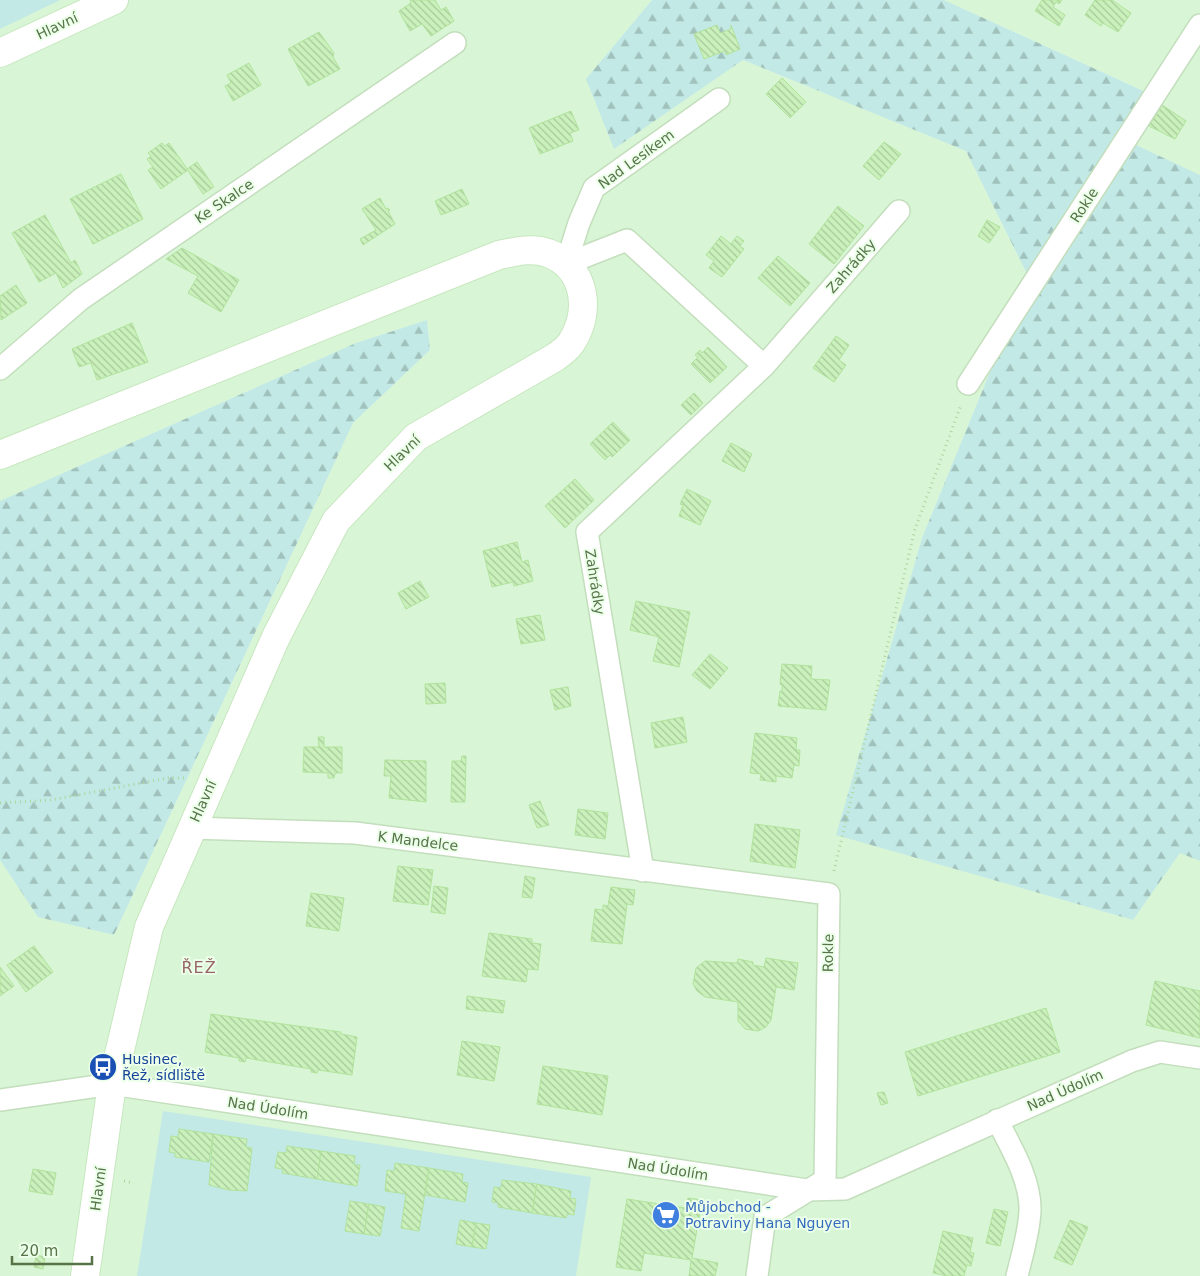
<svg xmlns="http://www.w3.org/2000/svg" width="1200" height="1276" font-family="'DejaVu Sans',sans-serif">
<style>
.residential{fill:#d8f5d5}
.green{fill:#c2e9e6}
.forest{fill:url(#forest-firs)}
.building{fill:url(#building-back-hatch);stroke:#b1e39c}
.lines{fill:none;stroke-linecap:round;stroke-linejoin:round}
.street-casing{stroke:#c3debc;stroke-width:24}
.secondary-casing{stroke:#c7e7bf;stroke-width:30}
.path{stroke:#aed69e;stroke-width:3;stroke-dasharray:1 4;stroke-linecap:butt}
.street{stroke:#fff;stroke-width:21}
.secondary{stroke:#fff;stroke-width:28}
.labels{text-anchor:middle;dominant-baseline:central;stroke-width:4;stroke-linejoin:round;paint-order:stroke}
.street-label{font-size:14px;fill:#577449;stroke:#ebffe9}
.transit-label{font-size:14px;fill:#164399;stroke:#ebffe9;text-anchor:start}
.shop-label{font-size:14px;fill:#366cbe;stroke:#ebffe9;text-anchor:start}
.quarter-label{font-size:16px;letter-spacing:1px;fill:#976566;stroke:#ebffe9}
</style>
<defs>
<pattern id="forest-firs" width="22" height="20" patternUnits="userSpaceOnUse" patternTransform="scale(1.25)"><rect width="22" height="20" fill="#c2e9e6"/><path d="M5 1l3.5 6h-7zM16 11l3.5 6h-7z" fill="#a0c1bc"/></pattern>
<pattern id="building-back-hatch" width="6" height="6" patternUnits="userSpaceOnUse" patternTransform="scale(1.25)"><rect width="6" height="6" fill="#caf1bb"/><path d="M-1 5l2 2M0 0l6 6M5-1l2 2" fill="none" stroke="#a7c89a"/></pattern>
</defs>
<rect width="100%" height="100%" fill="#e5fce3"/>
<polygon class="residential" points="0,0 652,0 586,79 614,149 743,60 966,151 1032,284 1150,94 944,0 1200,0 1200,175 1135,145 999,350 922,538 837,835 1133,920 1180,852 1200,861 1200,1276 0,1276 0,860 38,917 114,935 353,423 430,350 427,320 356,343 0,501"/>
<g class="green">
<polygon points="0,0 60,0 0,29"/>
<polygon points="163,1111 591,1177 576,1276 137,1276"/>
</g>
<g class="forest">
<polygon points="652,0 944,0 1150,94 1032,284 966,151 743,60 614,149 586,79"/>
<polygon points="1136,145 1200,175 1200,861 1180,853 1133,920 836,835 922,538 999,350"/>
<polygon points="427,320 430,350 353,423 114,935 38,917 0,860 0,501 356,343"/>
</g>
<g class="building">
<polygon points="410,0 435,0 441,10 446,7 454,21 431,36 422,24 410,31 399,11 411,3"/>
<polygon points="1042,0 1062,0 1059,4 1056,2 1053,7 1065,15 1059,26 1035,11"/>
<polygon points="1095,0 1112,0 1131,13 1118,32 1103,23 1101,26 1085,15"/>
<polygon points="717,25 720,33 731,29 731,25 740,49 726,55 725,51 704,59 694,34"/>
<polygon points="319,32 334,53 333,57 340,69 308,86 288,49"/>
<polygon points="249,63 261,85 233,101 225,86 231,83 227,75"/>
<polygon points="782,78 806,102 790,118 766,94"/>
<polygon points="1162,105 1186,121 1175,139 1149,126"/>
<polygon points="571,111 579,130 570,133 573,141 540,154 529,128"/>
<polygon points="884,142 901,154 879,180 863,166"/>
<polygon points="162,143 165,146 169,143 188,170 161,189 148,170 153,167 147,159 151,156 148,153"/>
<polygon points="197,162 214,187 203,194 187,169"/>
<polygon points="121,174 143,219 93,244 70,199"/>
<polygon points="462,189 469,204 441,215 435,201"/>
<polygon points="380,198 386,209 388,208 390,210 388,211 395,224 363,245 360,239 376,230 362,209"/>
<polygon points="838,206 864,226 834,264 809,244"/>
<polygon points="45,215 71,263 75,260 82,274 63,288 56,273 39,282 12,233"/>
<polygon points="987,220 1000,227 989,243 978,236"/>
<polygon points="721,236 731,244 737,236 744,241 740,246 744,249 722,277 709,268 714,261 706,255"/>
<polygon points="182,248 239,280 221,312 188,293 198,276 166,259"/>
<polygon points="778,256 810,283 790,306 758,278"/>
<polygon points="16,285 27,303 1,320 0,296"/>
<polygon points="132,323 148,362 97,380 91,363 79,367 72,349"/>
<polygon points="836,336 849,345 839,360 846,365 834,382 813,368"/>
<polygon points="708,347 727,367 710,383 691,364 698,357 695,355 700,350 702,353"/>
<polygon points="694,393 703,403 691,415 681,405"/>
<polygon points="613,422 630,440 612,457 610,455 605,460 590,444"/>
<polygon points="731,443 752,454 744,472 722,461"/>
<polygon points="575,479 594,500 565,528 545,506"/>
<polygon points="687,489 711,501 700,525 679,516 683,505 680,504"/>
<polygon points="517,542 522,562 528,560 533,581 514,586 513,582 492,587 483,551"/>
<polygon points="420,581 429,597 406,609 398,593"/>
<polygon points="636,601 690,612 679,667 653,661 659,637 630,630"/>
<polygon points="540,615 545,640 521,644 516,619"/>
<polygon points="710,654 728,668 710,689 692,675"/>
<polygon points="782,664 812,666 811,679 830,680 826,710 778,706 780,691 782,691 782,685 780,684"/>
<polygon points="445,683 446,703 426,704 425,684"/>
<polygon points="568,687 571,706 555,710 550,690"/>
<polygon points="683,717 687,742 655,748 651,723"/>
<polygon points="755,733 797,738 796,750 800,750 799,766 794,765 792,778 776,776 776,782 760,780 761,774 750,773"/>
<polygon points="318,737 324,737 324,747 342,747 342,773 335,773 334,778 328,778 328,773 303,772 304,747 319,747"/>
<polygon points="462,756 466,756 465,802 451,802 452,761 461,761"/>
<polygon points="385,760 426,761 426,802 389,798 391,776 384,776"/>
<polygon points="540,801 549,825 537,828 529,805"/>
<polygon points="578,809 608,813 605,839 575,835"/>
<polygon points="755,824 800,830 795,868 750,861"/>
<polygon points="398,866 433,870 428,905 393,901"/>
<polygon points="525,876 535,878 532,898 522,897"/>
<polygon points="434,886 448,888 445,914 431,912"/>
<polygon points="611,887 635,890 633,905 627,904 622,944 591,941 595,909 603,910 603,905 608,906"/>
<polygon points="311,893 344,898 339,931 306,926"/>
<polygon points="489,933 532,939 532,943 541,944 538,970 528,969 526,982 482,976"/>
<polygon points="34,946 53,972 26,992 7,965"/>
<polygon points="766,958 798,963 794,990 776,987 771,1020 766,1027 758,1031 745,1029 738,1021 738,1002 705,997 697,991 693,984 696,968 705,961 737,963 738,959 753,962 753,965 764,967"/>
<polygon points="0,967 14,986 0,996"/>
<polygon points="1155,981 1200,991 1200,1038 1146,1025"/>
<polygon points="467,996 505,1001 503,1013 466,1009"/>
<polygon points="1046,1008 1060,1052 918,1096 905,1052"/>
<polygon points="211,1014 341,1032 341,1034 357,1037 352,1075 318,1070 317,1073 311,1072 311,1069 246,1058 245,1062 239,1061 239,1058 205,1052"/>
<polygon points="462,1041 500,1047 494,1081 457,1075"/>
<polygon points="543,1066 608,1076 602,1115 537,1104"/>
<polygon points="884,1092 888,1103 881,1105 877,1093"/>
<polygon points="179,1129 213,1134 209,1162 175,1157 175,1153 169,1152 171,1136 178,1137"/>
<polygon points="213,1134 247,1139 246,1147 252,1148 247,1191 229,1190 209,1185"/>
<polygon points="287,1146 321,1151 317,1179 282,1173 283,1169 275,1168 278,1152 286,1153"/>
<polygon points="321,1151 355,1156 354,1165 360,1165 357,1186 317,1179"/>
<polygon points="395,1163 429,1168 419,1231 401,1228 406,1194 385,1191 387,1170 394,1171"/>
<polygon points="429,1168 463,1174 462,1182 468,1183 465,1202 425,1195"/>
<polygon points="33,1169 56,1173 52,1195 29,1191"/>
<polygon points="502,1180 537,1184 532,1213 498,1207 498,1203 492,1202 494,1187 501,1188"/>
<polygon points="537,1184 571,1191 570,1198 576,1199 574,1215 567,1214 566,1218 532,1213"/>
<polygon points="688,1198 702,1200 692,1258 718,1263 715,1276 689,1276 691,1260 644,1253 641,1271 616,1267 627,1199 686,1208"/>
<polygon points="350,1201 369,1204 364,1234 345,1231"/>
<polygon points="369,1204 385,1207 380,1236 364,1234"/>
<polygon points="994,1209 1008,1212 1000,1246 986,1243"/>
<polygon points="460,1220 476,1223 472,1247 456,1244"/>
<polygon points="1070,1220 1088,1227 1072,1265 1054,1258"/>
<polygon points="476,1223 490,1225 486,1249 472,1247"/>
<polygon points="943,1231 973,1238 970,1252 974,1253 971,1266 967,1265 964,1276 948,1276 933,1273"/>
<polygon points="36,1255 45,1257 43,1269 34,1267"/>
</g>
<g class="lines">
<defs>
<g id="street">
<polyline points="566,264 627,240 764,366"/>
<polyline points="566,264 579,223 594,188 719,99"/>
<polyline points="0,369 81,299 455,43"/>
<polyline points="968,384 1200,25"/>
<polyline points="191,828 355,833 829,894 825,1180 765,1217 757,1276"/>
<polyline points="643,871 587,532 764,366 899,211"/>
<polyline points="0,1100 112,1084 807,1190 845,1189 1132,1061 1160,1052 1200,1058"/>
<path d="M997,1120C1011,1147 1031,1180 1030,1211C1029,1233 1022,1255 1017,1276"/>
</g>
<g id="secondary">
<polyline points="0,53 114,0"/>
<path d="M0,455L499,255C514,252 533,247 548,253C586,267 592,312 571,343C567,349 560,354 554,358L416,437L336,521L276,637L149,927L112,1084L85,1276"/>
</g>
</defs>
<use href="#street" class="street-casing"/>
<use href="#secondary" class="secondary-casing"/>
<g class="path">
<polyline points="0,803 51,800 168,778 185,778"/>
<polyline points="834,871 915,529 961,405"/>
<polyline points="124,1181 134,1183"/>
</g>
<use href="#street" class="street"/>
<use href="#secondary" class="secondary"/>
</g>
<defs>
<symbol id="bus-disc" viewBox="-11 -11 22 22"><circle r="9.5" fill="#1a4fb4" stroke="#ebffe9"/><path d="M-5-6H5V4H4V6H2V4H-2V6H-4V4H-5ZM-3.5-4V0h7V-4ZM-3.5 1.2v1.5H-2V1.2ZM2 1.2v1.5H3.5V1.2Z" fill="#fff"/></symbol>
<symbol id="supermarket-disc" viewBox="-11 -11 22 22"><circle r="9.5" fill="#3f7fe0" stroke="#ebffe9"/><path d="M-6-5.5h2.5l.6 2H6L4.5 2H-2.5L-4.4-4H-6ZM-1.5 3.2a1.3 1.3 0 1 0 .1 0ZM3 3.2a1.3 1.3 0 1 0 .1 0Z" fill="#fff"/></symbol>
</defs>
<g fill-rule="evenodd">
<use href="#bus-disc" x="87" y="1051" width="32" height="32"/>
<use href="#supermarket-disc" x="650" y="1199" width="32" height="32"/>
</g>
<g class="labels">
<g class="street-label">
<text transform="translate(57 26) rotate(-25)">Hlavní</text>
<text transform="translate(636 159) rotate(-36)">Nad Lesíkem</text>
<text transform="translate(224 201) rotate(-34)">Ke Skalce</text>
<text transform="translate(1084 205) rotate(-57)">Rokle</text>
<text transform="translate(851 266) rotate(-49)">Zahrádky</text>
<text transform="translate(402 453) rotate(-44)">Hlavní</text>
<text transform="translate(595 582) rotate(81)">Zahrádky</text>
<text transform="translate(203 801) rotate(-66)">Hlavní</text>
<text transform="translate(418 841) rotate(7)">K Mandelce</text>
<text transform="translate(828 953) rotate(-89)">Rokle</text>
<text transform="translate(1065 1090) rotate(-24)">Nad Údolím</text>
<text transform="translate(268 1108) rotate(9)">Nad Údolím</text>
<text transform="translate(668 1169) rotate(9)">Nad Údolím</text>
<text transform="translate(98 1189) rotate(-82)">Hlavní</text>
</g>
<g class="transit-label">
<text x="122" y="1059">Husinec,<tspan x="122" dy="16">Řež, sídliště</tspan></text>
</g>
<g class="shop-label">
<text x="685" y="1207">Můjobchod -<tspan x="685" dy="16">Potraviny Hana Nguyen</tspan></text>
</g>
<g class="quarter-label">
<text x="199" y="967">ŘEŽ</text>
</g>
</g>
<path d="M12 1256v8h80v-8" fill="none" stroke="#577449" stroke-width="2.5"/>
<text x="20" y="1256" font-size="15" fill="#577449" stroke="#ebffe9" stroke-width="4" paint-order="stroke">20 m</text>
</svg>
